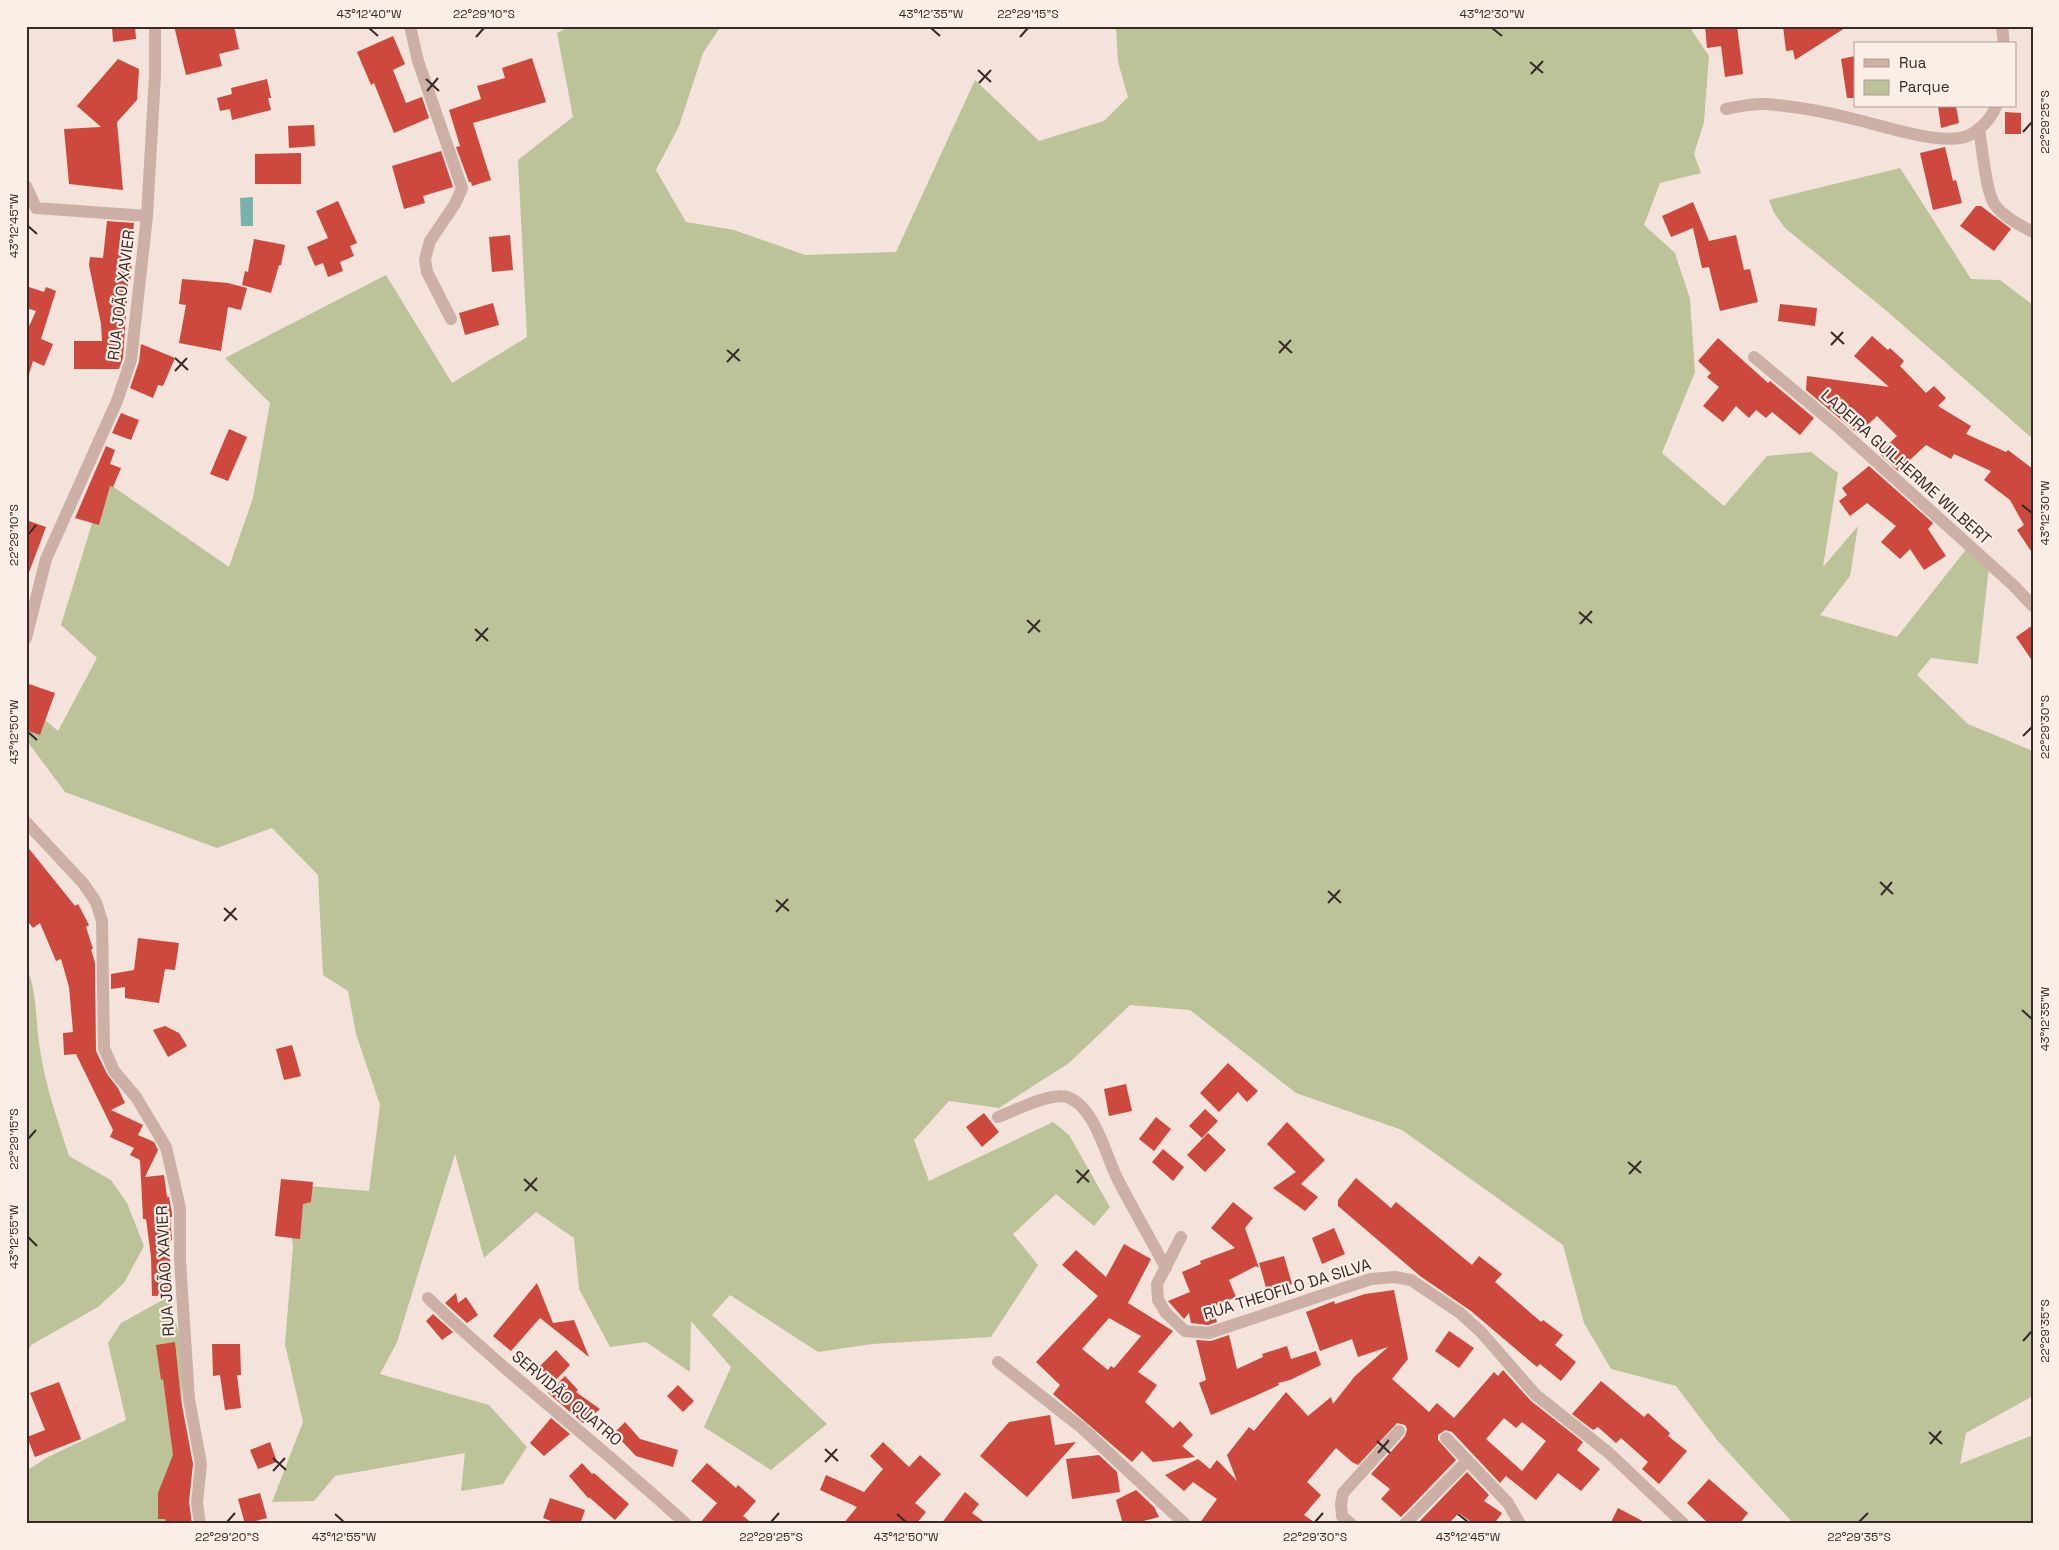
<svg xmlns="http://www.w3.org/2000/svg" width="2059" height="1550" font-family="'Space Grotesk',sans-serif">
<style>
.green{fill:#bcc399}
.water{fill:#77b2ab}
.building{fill:#cd493d;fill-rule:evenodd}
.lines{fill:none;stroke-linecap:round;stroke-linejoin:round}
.minor{stroke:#ccb0a5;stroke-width:12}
.ticks{fill:none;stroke:#372927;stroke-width:2}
.labels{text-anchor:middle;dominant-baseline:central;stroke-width:4.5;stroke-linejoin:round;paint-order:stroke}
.street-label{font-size:16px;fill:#372927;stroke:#faeee6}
.neatline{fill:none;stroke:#372927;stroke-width:2}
.ticks-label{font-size:12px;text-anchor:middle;fill:#372927}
</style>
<rect width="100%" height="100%" fill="#f3e3da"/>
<g class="green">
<polygon points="571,26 721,26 703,53 679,126 656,170 686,222 734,230 805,255 896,252 975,80 1039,141 1104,121 1128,97 1118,62 1116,26 1689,26 1709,56 1704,122 1694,154 1701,173 1660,183 1644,225 1675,253 1690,299 1695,372 1662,453 1724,506 1767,456 1811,452 1838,473 1823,567 1858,526 1850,576 1820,615 1897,637 1968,547 1989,567 1978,664 1931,658 1917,675 1968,724 2033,751 2033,1396 1966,1433 1960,1464 2033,1435 2033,1524 1794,1524 1717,1440 1676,1386 1611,1369 1584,1323 1563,1245 1402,1130 1296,1093 1190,1010 1130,1005 1069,1063 999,1108 949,1101 914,1140 929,1181 1053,1122 1069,1135 1110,1207 1094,1226 1056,1194 1013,1234 1038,1265 991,1337 872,1344 818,1352 730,1295 712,1315 827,1424 771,1470 704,1427 731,1367 691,1321 690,1372 646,1342 610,1347 579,1289 574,1238 536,1212 484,1258 455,1154 397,1342 380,1374 489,1405 527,1447 503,1484 461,1491 465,1453 335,1476 314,1501 272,1502 303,1422 285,1344 293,1246 284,1184 369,1191 380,1105 356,1034 348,991 323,975 318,875 272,828 217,848 65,792 27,741 35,711 58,731 97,658 61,625 105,481 229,567 253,498 270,403 225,358 386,275 452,383 527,337 518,160 573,117 557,33"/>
<polygon points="1900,168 1971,279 2000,280 2033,305 2033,439 1888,312 1785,228 1774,213 1769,200"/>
<path d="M26,966C38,993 35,1021 40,1049C45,1085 58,1121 69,1156L111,1180L127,1203L144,1246L124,1283L98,1307L31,1345L26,1356Z"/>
<polygon points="168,1297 182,1343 182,1405 174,1471 186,1524 26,1524 26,1471 48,1457 126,1420 108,1343 121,1323"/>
</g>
<polygon class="water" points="253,197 253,226 241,226 240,198"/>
<g class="building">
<polygon points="112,26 135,26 136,39 113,42"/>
<polygon points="174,26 234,26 239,49 219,54 222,66 186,75"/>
<polygon points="1705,26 1737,26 1743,74 1725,77 1721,46 1707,48"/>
<polygon points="1783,26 1848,26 1795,60 1793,50 1786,51"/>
<polygon points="393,36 405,64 393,70 406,103 422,97 429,118 394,133 374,83 371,85 357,52"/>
<polygon points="1855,56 1855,98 1847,98 1841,59"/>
<polygon points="532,58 546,102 473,123 491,180 472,186 471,182 469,182 456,147 460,146 449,110 481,99 477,86 505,78 502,68"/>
<polygon points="118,59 139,69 137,100 117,122 123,190 69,184 64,129 101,127 77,106"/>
<polygon points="267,79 271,98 268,98 271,110 232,120 230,109 220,111 217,98 232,94 231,88"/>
<polygon points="1938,106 1956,106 1959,123 1941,128"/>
<polygon points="2005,112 2021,113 2021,134 2005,134"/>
<polygon points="314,125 315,146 289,148 288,126"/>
<polygon points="1945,147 1953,181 1956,180 1962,203 1933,210 1920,153"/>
<polygon points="441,151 453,187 423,196 425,203 404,209 392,166"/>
<polygon points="301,153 301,184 255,184 255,154"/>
<polygon points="338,201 357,243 350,246 354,256 340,262 343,271 328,277 323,263 315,266 307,247 328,238 316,211"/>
<polygon points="1693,202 1709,241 1736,235 1744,270 1750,269 1758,302 1720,311 1709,267 1702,268 1693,228 1671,237 1662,216"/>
<polygon points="1976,206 1981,206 2011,229 1994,251 1960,226"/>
<polygon points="107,221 134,223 130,260 132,260 130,283 128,283 123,358 119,369 74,369 74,341 102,341 101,324 89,265 90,257 103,258"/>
<polygon points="510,235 513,270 492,272 489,237"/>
<polygon points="254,239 285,245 281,265 279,265 271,293 242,285 245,271 248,272"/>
<polygon points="182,279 228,283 247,288 241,310 228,307 221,351 179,343 186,305 179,304"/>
<polygon points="26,286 44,292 46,287 56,291 41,339 53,344 44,366 33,361 29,374 26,373 26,333 36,311 26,308"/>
<polygon points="493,303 499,325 465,335 459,313"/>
<polygon points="1780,304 1817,308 1815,326 1778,321"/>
<polygon points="1872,336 1888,350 1890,348 1904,361 1900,366 1926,393 1934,386 1946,398 1938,406 1971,426 1966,434 2006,452 2008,450 2033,469 2033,554 2017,530 2024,525 2010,500 1984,480 1991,471 1954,454 1951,459 1926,445 1898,471 1879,453 1897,436 1877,416 1858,434 1806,390 1807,376 1889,387 1854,356"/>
<polygon points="1718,338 1768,383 1770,381 1814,418 1800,435 1772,412 1766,418 1756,410 1749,418 1736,406 1723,422 1703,406 1719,387 1707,377 1711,373 1698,361"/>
<polygon points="141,344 175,358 163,386 158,385 153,398 130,388 139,362"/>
<polygon points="121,413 139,420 131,440 112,433"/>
<polygon points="229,429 247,437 228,481 210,474"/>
<polygon points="106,446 115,450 110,464 121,468 113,487 110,486 99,525 75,518"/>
<polygon points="1869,466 1933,523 1928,529 1946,556 1924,570 1910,549 1900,559 1881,542 1896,526 1867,503 1850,516 1839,501 1847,495 1842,488"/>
<polygon points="26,520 46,527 28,575 26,575"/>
<polygon points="2033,625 2033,662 2016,637"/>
<polygon points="26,683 55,693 40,735 26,730"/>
<polygon points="26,845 75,906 78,904 89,925 86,927 93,949 91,949 95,963 96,1051 107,1074 118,1088 125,1103 111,1110 143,1125 138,1135 154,1142 158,1150 145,1177 164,1175 167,1197 169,1197 172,1213 172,1217 170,1217 172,1240 169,1241 172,1295 152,1296 151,1257 146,1219 143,1219 140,1160 130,1155 134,1148 110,1137 113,1130 76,1054 64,1055 63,1033 73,1032 69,987 61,959 56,961 40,923 33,928 26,919"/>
<polygon points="138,938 179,943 175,970 165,969 159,1003 125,998 125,987 111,989 111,974 134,970"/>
<polygon points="165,1026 179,1033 187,1046 168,1057 153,1030"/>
<polygon points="292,1045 301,1076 284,1080 276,1049"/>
<polygon points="1228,1063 1258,1091 1247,1102 1238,1092 1219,1112 1200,1093"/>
<polygon points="1126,1084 1132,1111 1109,1116 1104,1089"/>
<polygon points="1205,1109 1218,1121 1202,1138 1189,1126"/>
<polygon points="984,1113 999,1132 982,1147 966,1127"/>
<polygon points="1156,1117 1171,1129 1154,1151 1139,1139"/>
<polygon points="1287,1122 1325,1160 1301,1184 1318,1197 1305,1211 1273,1188 1296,1172 1267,1144"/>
<polygon points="1208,1133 1226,1150 1205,1172 1187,1155"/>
<polygon points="1163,1149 1184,1167 1173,1181 1152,1162"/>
<polygon points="1356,1178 1391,1208 1396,1202 1472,1265 1479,1256 1502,1274 1495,1282 1541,1322 1543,1320 1563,1335 1555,1345 1576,1362 1561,1381 1540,1364 1537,1367 1471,1311 1420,1276 1338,1206 1338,1200"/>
<polygon points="281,1179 313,1182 311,1202 303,1204 300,1239 275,1236"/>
<polygon points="1233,1202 1253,1218 1245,1228 1259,1268 1256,1266 1229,1280 1236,1297 1212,1307 1217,1322 1208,1325 1191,1323 1189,1313 1184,1319 1168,1301 1190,1292 1182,1272 1201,1264 1200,1261 1235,1248 1211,1228"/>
<polygon points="1334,1228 1345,1254 1322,1264 1312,1238"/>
<path d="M1124,1244L1151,1259L1128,1303L1173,1331L1138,1372L1157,1385L1145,1402L1173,1428L1180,1421L1193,1435L1182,1446L1195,1457L1153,1462L1142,1451L1132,1462L1053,1394L1060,1385L1036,1362L1098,1296L1062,1265L1076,1250L1106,1277ZM1109,1318L1141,1336L1114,1368L1111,1366L1108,1370L1082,1349Z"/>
<polygon points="1284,1256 1292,1284 1267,1291 1259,1263"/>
<polygon points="537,1283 553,1323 574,1320 589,1357 540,1318 511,1351 493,1336"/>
<path d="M1394,1290L1408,1359L1392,1379L1429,1412L1437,1403L1454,1418L1494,1372L1498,1376L1503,1370L1531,1401L1583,1442L1577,1450L1600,1469L1581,1491L1558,1473L1536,1500L1506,1476L1500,1483L1452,1432L1445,1430L1438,1435V1440L1456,1460L1401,1517L1381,1499L1390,1489L1371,1474L1405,1436L1407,1429L1405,1425L1397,1423L1358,1465L1352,1462L1336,1448L1307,1482L1321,1495L1304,1515L1317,1524H1199L1217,1499L1193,1482L1184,1491L1165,1475L1198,1459L1210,1469L1217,1460L1237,1481L1227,1455L1249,1427L1254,1431L1286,1392L1308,1416L1331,1397L1333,1404L1355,1376L1388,1347L1358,1357L1352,1339L1320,1351L1306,1312L1334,1301L1335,1304L1365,1294ZM1504,1418L1516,1428L1522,1422L1546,1441L1522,1471L1486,1439Z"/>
<polygon points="456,1293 458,1303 466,1297 478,1315 467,1323 445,1303"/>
<polygon points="433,1314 453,1332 442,1340 426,1321"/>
<polygon points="1449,1331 1474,1348 1459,1368 1435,1351"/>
<polygon points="1229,1335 1237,1369 1263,1357 1262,1354 1287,1346 1291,1359 1316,1351 1321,1365 1290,1380 1278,1383 1279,1385 1253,1397 1211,1415 1199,1383 1206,1380 1196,1340 1211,1341"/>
<polygon points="175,1342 181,1400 193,1464 189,1502 192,1524 168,1524 165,1519 158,1519 158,1493 173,1455 163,1379 161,1380 156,1345"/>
<polygon points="212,1344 240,1344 241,1375 237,1375 241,1408 225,1410 220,1375 213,1376"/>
<polygon points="556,1350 570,1365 554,1382 539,1367"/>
<polygon points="565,1376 578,1390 576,1392 600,1409 583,1423 548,1393"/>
<polygon points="1601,1381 1644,1417 1648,1413 1670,1433 1668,1436 1687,1451 1659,1484 1642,1469 1648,1462 1621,1438 1616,1443 1598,1427 1593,1430 1572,1414"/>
<polygon points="59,1382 81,1439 35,1457 27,1437 45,1430 30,1393"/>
<polygon points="678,1385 694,1401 683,1412 667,1396"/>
<polygon points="1050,1415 1055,1445 1076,1442 1027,1497 980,1456 1009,1422"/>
<polygon points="551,1418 570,1434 544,1456 530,1443"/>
<polygon points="625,1422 640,1439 678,1450 673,1467 636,1456 614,1433"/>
<polygon points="270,1442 277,1462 258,1469 250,1450"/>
<polygon points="883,1442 909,1467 920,1455 941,1474 915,1503 926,1512 916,1524 843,1524 857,1507 820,1490 826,1475 864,1492 883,1469 870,1456"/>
<polygon points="1099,1455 1117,1472 1120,1492 1072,1499 1066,1459"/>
<polygon points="582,1463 592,1474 594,1473 629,1504 615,1520 589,1497 589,1499 569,1476"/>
<polygon points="707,1463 736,1488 738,1485 756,1501 743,1516 753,1524 699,1524 717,1503 691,1481"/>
<polygon points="1467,1472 1489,1495 1484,1501 1502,1513 1494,1524 1474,1524 1459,1513 1448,1524 1417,1524"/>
<polygon points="1709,1479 1748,1513 1739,1524 1709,1524 1687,1503"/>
<polygon points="1136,1490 1154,1507 1159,1517 1132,1524 1123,1524 1116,1500"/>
<polygon points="965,1492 979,1504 972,1513 987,1524 941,1524"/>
<polygon points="260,1493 267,1518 245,1524 238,1499"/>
<polygon points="550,1498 585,1510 580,1524 559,1524 543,1518"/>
<polygon points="1618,1508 1648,1524 1610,1524"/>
</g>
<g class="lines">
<g class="minor">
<polyline points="410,26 418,61 462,188 455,204 430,241 425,259 427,272 451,319"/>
<polyline points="2002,26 2004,44"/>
<path d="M1726,109C1738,107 1752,103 1764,104C1796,106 1831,113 1862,121C1889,128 1933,142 1960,138C1975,136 1991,120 1996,106"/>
<path d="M1979,129C1982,146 1986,194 1995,205C2004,217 2020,225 2033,232"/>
<polyline points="26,186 36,208 147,216"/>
<polyline points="1754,357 1839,428 2013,585 2033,606"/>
<polyline points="26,638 46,559 117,401 131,360 147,216 155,75 155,26"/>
<polyline points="26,822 83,883 96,902 102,921 104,1048 114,1071 136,1097 166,1147 180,1208 180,1260 189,1399 201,1464 197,1503 200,1524"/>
<path d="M998,1117C1014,1111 1050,1092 1067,1097C1095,1106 1106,1157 1118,1180C1133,1209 1150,1238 1166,1268"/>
<polyline points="1181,1237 1157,1284 1158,1300 1166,1313 1185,1331 1209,1333 1371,1279 1395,1277 1411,1280 1460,1313 1481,1332 1536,1395 1609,1453 1684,1524"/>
<path d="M428,1298C510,1377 602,1447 686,1524"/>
<polyline points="998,1362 1082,1428 1185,1524"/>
<polyline points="1446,1438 1508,1503 1520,1524"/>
<polyline points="1351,1524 1342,1516 1341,1504 1343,1493 1399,1431"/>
<polyline points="1405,1524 1467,1461"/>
</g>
</g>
<path class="ticks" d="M369,28L378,36M931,28L940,36M1492,28L1502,36M476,37L484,28M1020,37L1028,28M1530,62L1543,73M978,70L991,82M1531,74L1543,61M426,79L439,91M979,83L991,70M427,91L438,78M2023,132L2032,122M28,226L37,234M1831,332L1844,344M1279,341L1292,353M1831,345L1843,332M727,350L740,361M1279,353L1291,340M175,358L188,370M727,362L739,349M175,371L187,358M2022,505L2032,513M28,535L36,525M1579,612L1592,623M1027,620L1040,632M1580,624L1592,611M475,629L488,641M1028,633L1040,620M476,641L488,628M28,732L37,740M2023,736L2032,727M1880,882L1893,894M1328,891L1341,903M1881,895L1892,882M776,900L789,911M1328,903L1340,890M224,908L237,920M776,912L788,899M224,921L236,908M2022,1010L2032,1019M28,1139L36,1130M1628,1162L1641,1173M1076,1170L1089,1182M1629,1174L1641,1161M524,1179L537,1191M1077,1183L1089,1170M525,1191L537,1178M28,1237L37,1246M2023,1341L2032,1331M1929,1432L1942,1444M1377,1441L1390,1453M1930,1444L1941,1431M825,1449L838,1461M1378,1453L1389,1440M273,1458L286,1470M825,1462L837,1449M273,1471L285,1458M335,1514L344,1522M897,1514L906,1522M1458,1514L1468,1522M227,1522L235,1513M771,1522L779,1513M1315,1522L1323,1513M1859,1522L1868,1513"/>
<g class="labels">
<g class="street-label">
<text transform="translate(121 295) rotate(-83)">RUA JOÃO XAVIER</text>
<text transform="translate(1906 467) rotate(42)">LADEIRA GUILHERME WILBERT</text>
<text transform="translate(165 1271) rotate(-93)">RUA JOÃO XAVIER</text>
<text transform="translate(1287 1289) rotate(-17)">RUA THEOFILO DA SILVA</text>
<text transform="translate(567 1398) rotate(40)">SERVIDÃO QUATRO</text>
</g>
</g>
<rect width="2059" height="1550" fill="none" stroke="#faeee6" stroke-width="55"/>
<rect x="1854" y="42" width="162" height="65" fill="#faeee6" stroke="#ac9f9a"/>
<rect x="1864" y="59" width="25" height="8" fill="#ccb0a5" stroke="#ac9f9a"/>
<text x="1899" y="68" font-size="15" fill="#372927">Rua</text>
<rect x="1864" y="80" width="25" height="15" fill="#bcc399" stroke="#ac9f9a"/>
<text x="1899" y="92" font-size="15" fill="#372927">Parque</text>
<rect x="28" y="28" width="2004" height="1494" class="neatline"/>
<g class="ticks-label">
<text x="369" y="18">43°12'40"W</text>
<text x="484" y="18">22°29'10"S</text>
<text x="931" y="18">43°12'35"W</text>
<text x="1028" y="18">22°29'15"S</text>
<text x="1492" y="18">43°12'30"W</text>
<text transform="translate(2045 122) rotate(-90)" y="4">22°29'25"S</text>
<text transform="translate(14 226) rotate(-90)" y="4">43°12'45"W</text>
<text transform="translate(2045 513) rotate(-90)" y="4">43°12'30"W</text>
<text transform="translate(14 535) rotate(-90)" y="4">22°29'10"S</text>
<text transform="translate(2045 727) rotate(-90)" y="4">22°29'30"S</text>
<text transform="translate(14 732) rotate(-90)" y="4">43°12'50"W</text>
<text transform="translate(2045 1019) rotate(-90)" y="4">43°12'35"W</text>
<text transform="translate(14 1139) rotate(-90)" y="4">22°29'15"S</text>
<text transform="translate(14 1237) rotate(-90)" y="4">43°12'55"W</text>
<text transform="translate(2045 1331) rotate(-90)" y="4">22°29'35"S</text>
<text x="227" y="1541">22°29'20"S</text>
<text x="344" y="1541">43°12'55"W</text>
<text x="771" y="1541">22°29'25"S</text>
<text x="906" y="1541">43°12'50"W</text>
<text x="1315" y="1541">22°29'30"S</text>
<text x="1468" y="1541">43°12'45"W</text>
<text x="1859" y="1541">22°29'35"S</text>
</g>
</svg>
